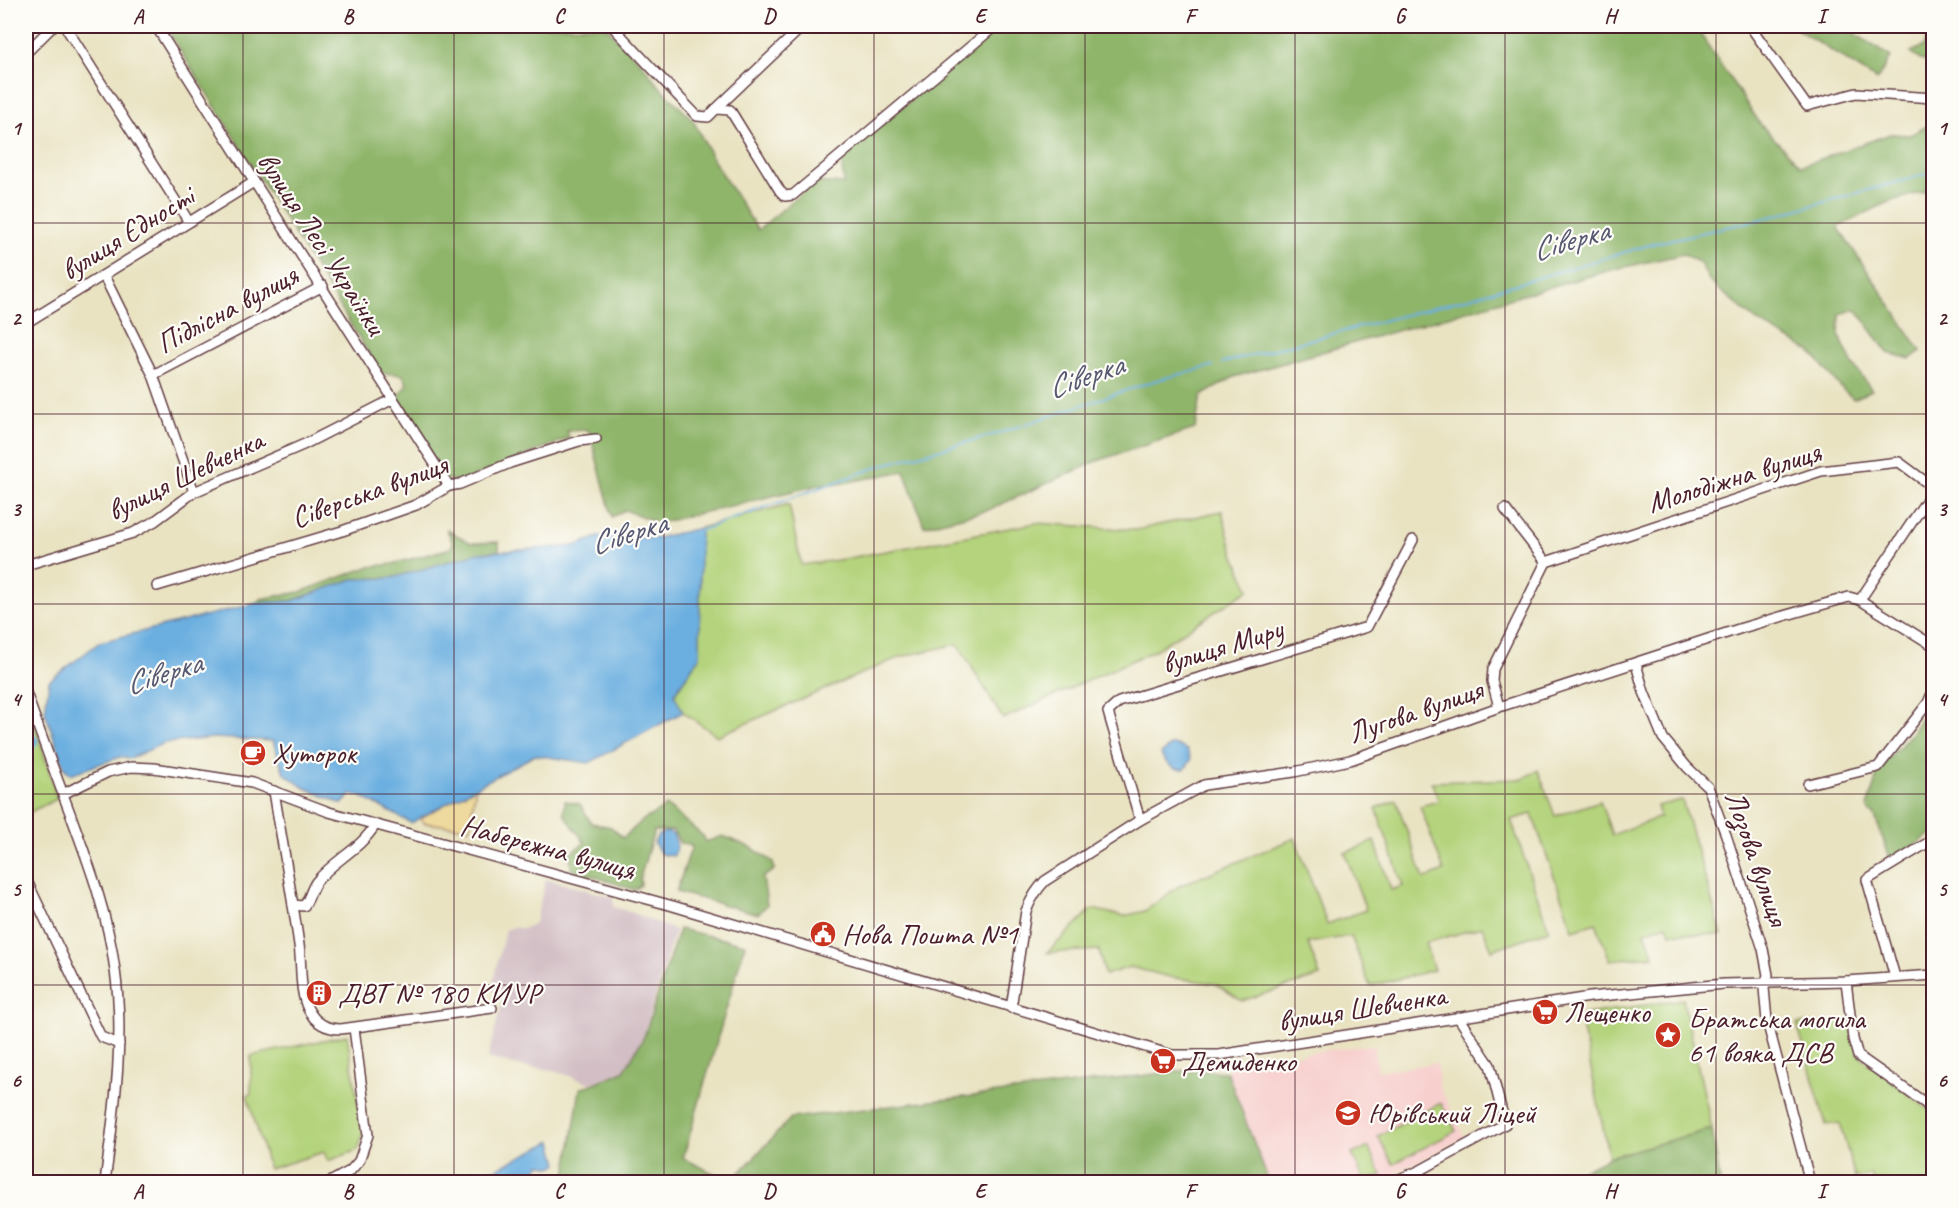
<svg xmlns="http://www.w3.org/2000/svg" width="1959" height="1208" font-family="Caveat,sans-serif">
<style>
.built{fill:#f7d0ce}
.industrial{fill:#d2bec4}
.green{fill:#b4d37b;stroke:#7f7953;stroke-width:1.5}
.forest{fill:#8fb56b;stroke:#6c6a4b;stroke-width:1.5}
.sand{fill:#eeda9e;stroke:#9c7c64;stroke-width:1.5}
.water{fill:#6aafe0;stroke:#5a6786;stroke-width:1.5}
.lines{fill:none;stroke-linecap:round;stroke-linejoin:round}
.stream{stroke:#6aafe0;stroke-width:2}
.river{stroke:#6aafe0;stroke-width:12}
.minor-casing{stroke:#623c42;stroke-width:12}
.minor{stroke:#fff;stroke-width:9}
.grid{fill:none;stroke:#4a1f2b;stroke-width:1.5;stroke-opacity:0.55}
.labels{text-anchor:middle;dominant-baseline:central;stroke-width:4.5;stroke-linejoin:round;paint-order:stroke}
.street-label{font-size:30px;fill:#4a1f2b;stroke:#fdfcf7}
.poi-label{font-size:30px;fill:#4a1f2b;stroke:#fdfcf7;text-anchor:start}
.water-label{font-size:32px;font-style:italic;fill:#575973;stroke:#fdfcf7}
.neatline{fill:none;stroke:#4a1f2b;stroke-width:2}
.grid-label{font-size:20px;text-anchor:middle;font-weight:bold;fill:#4a1f2b}
</style>
<rect width="100%" height="100%" fill="#fdfcf7"/>
<filter id="ink" filterUnits="userSpaceOnUse"><feTurbulence type="fractalNoise" baseFrequency=".0167" numOctaves="2"/><feDisplacementMap in="SourceGraphic" scale="12" xChannelSelector="R" yChannelSelector="G"/><feConvolveMatrix kernelMatrix="1 2 1 2 8 2 1 2 1" color-interpolation-filters="sRGB"/></filter>
<filter id="wash" filterUnits="userSpaceOnUse"><feTurbulence type="fractalNoise" baseFrequency=".008" numOctaves="4" result="noise"/><feDisplacementMap in="SourceGraphic" scale="24" xChannelSelector="R" yChannelSelector="G"/><feGaussianBlur stdDeviation="1.35" result="paint"/><feColorMatrix in="noise" values="0 0 0 0 0 0 0 0 0 0 0 0 0 0 0 0 0 1.4 0 .05"/><feComposite in="paint" operator="in"/></filter>
<g filter="url(#wash)">
<rect width="100%" height="100%" fill="#e9e3c2"/>
<polygon class="built" points="1373,1045 1378,1071 1437,1063 1439,1086 1461,1129 1464,1138 1378,1182 1269,1182 1227,1072 1231,1066 1320,1051"/>
<polygon class="industrial" points="546,879 613,897 614,907 631,912 675,930 643,1037 624,1073 590,1083 552,1070 518,1066 488,1058 504,993 491,990 505,930 514,927 523,929 535,923"/>
<g class="green">
<polygon points="789,504 801,565 838,560 1036,523 1136,530 1222,511 1231,546 1249,590 1155,650 1003,719 958,644 900,657 717,736 683,712 674,695 700,656 699,530 700,528"/>
<polygon points="26,693 57,799 26,814"/>
<polygon points="1538,770 1555,816 1600,801 1612,835 1660,817 1657,806 1682,800 1722,935 1671,933 1666,924 1645,932 1654,956 1610,960 1596,923 1573,930 1532,814 1511,820 1549,930 1492,950 1482,927 1425,943 1434,970 1370,986 1351,936 1308,943 1320,976 1242,1001 1216,984 1170,977 1130,967 1105,975 1099,950 1047,953 1092,909 1124,916 1145,911 1179,886 1295,838 1327,924 1366,910 1345,853 1375,841 1391,890 1403,886 1376,808 1396,800 1424,879 1444,871 1420,806 1439,801 1431,782 1522,779"/>
<polygon points="1683,999 1712,1129 1609,1157 1580,1015"/>
<polygon points="1850,1021 1859,1056 1934,1114 1933,1182 1874,1182 1871,1174 1855,1178 1840,1123 1826,1125 1797,1024"/>
<polygon points="347,1035 363,1134 358,1150 328,1161 324,1152 269,1169 247,1095 251,1094 251,1056"/>
<polygon points="1441,1103 1456,1131 1393,1164 1378,1136"/>
<polygon points="1368,1147 1382,1175 1365,1182 1352,1154"/>
</g>
<g class="forest">
<polygon points="165,26 605,26 643,65 660,87 693,120 716,165 758,230 815,182 844,184 841,159 998,26 1695,26 1761,125 1801,166 1890,134 1910,135 1933,123 1933,189 1886,203 1838,227 1921,351 1910,359 1888,353 1856,309 1840,314 1839,335 1852,363 1872,390 1854,399 1842,389 1810,351 1758,322 1710,282 1700,263 1684,254 1611,270 1234,377 1201,396 1195,429 1097,461 986,511 924,526 904,471 839,484 823,484 659,523 625,510 612,517 589,430 567,431 569,438 460,482 444,479 397,399 407,384 403,375 381,373"/>
<polygon points="1792,26 1843,26 1891,57 1877,80"/>
<polygon points="1932,26 1934,26 1933,63 1920,60 1911,52 1924,46"/>
<polygon points="447,530 471,543 499,542 499,551 478,553 392,578 353,579 292,601 257,603 260,599 300,592 368,567 392,564 451,548 453,543"/>
<polygon points="1933,700 1933,833 1891,861 1874,814 1870,813 1867,807 1879,770 1910,735"/>
<polygon points="565,801 580,804 591,823 611,827 623,838 643,820 667,806 704,837 705,842 723,836 752,848 773,862 774,870 763,877 767,905 758,914 676,892 692,846 680,843 673,831 654,831 640,878 641,885 635,890 571,869 570,853 585,843 564,814"/>
<polygon points="679,929 745,944 683,1158 731,1182 791,1118 1189,1070 1227,1072 1269,1182 565,1182 580,1089 624,1071 644,1037"/>
<polygon points="1712,1129 1720,1182 1561,1182 1609,1157"/>
</g>
<polygon class="sand" points="476,786 469,828 424,823 421,818"/>
<g class="water">
<polygon points="700,528 700,656 674,694 683,712 589,763 535,755 411,823 362,797 352,794 342,804 303,787 284,773 273,741 214,738 164,743 129,759 120,757 71,774 65,769 45,712 49,681 100,642 257,603 292,601 353,579 392,578 478,553 574,546 601,536 657,538"/>
<path d="M1171,745H1177L1187,750L1191,760L1185,769C1174,771 1165,763 1161,754Z"/>
<path d="M666,832L673,834C677,843 679,848 673,856L661,854L654,843L658,835Z"/>
<polygon points="552,1141 558,1164 552,1167 540,1164 533,1180 504,1182 501,1177 494,1182 484,1182 482,1176"/>
</g>
<g class="lines">
<g class="stream">
<polyline points="1222,363 1462,300 1656,243 1766,218 1934,172"/>
<polyline points="699,531 886,464 996,434 1157,380 1213,366"/>
</g>
<polyline class="river" points="26,748 32,741"/>
</g>
</g>
<g filter="url(#ink)">
<g class="lines">
<defs>
<g id="minor">
<polyline points="65,26 189,222"/>
<path d="M156,26C252,180 351,333 449,486"/>
<polyline points="612,26 697,116 708,117 716,109 730,110 780,191 785,196 793,195 995,26"/>
<polyline points="1750,26 1807,106 1856,93 1934,98"/>
<polyline points="26,53 53,26"/>
<polyline points="716,109 803,26"/>
<polyline points="104,276 153,375 194,492"/>
<polyline points="26,323 254,182"/>
<polyline points="153,375 323,286"/>
<polyline points="1505,509 1546,562"/>
<polyline points="26,565 133,533 155,521 194,492 305,444 393,399"/>
<polyline points="157,586 342,531 416,505 449,486 460,484 510,463 579,441 596,439"/>
<polyline points="1860,600 1934,489"/>
<polyline points="1636,664 1644,692 1663,738 1687,767 1708,787 1726,835 1763,949 1768,975 1764,988 1767,1021 1810,1182"/>
<path d="M26,693C40,733 55,773 70,813C89,864 108,915 115,970C125,1041 114,1112 105,1182"/>
<polyline points="1499,707 1492,681 1493,669 1546,562 1821,471 1899,462 1934,488"/>
<polyline points="1808,784 1878,767 1928,703 1933,691 1934,676"/>
<path d="M274,791C282,842 292,894 299,945C302,965 299,991 308,1009C315,1023 326,1029 341,1029L492,1008"/>
<polyline points="63,794 108,772 131,767 154,768 252,783 329,812 673,906 1172,1055 1219,1055 1590,997 1724,984 1846,981 1934,975"/>
<polyline points="1140,820 1108,712 1119,702 1367,627 1413,540"/>
<polyline points="26,879 101,1037 119,1044"/>
<path d="M293,905L304,906C310,898 311,888 317,881C334,860 361,849 375,825"/>
<polyline points="1895,977 1867,880 1934,839"/>
<polyline points="1846,981 1853,1039 1858,1056 1925,1103 1934,1114"/>
<path d="M1011,1008L1026,911C1031,899 1036,890 1045,881L1140,820L1204,785L1294,772L1350,760L1499,707L1742,628L1849,597L1860,600L1934,646"/>
<polyline points="330,1182 350,1171 359,1161 368,1135 354,1028"/>
<polyline points="1392,1182 1419,1171 1505,1124 1490,1065 1458,1017"/>
</g>
</defs>
<use href="#minor" class="minor-casing"/>
<use href="#minor" class="minor"/>
</g>
</g>
<path class="grid" d="M243,26V1182M454,26V1182M664,26V1182M874,26V1182M1085,26V1182M1295,26V1182M1505,26V1182M1716,26V1182M26,223H1934M26,414H1934M26,604H1934M26,794H1934M26,985H1934"/>
<defs>
<symbol id="cafe-disc" viewBox="-11 -11 22 22"><circle r="9.5" fill="#c8321e" stroke="#fdfcf7"/><path d="M-5.5-4.5H6V0H3Q3 3.5 0 3.5H-2.5Q-5.5 3.5-5.5 0ZM3-3.2v2h1.7v-2ZM-6 4.5H4V6H-6Z" fill="#fff"/></symbol>
<symbol id="civic-disc" viewBox="-11 -11 22 22"><circle r="9.5" fill="#c8321e" stroke="#fdfcf7"/><path d="M-.6-6.5H3V-4.5H.6V-3L4-1V1h2V6H-6V1h2V-1L-.6-3ZM-1.2 2.5V6h2.4V2.5Z" fill="#fff"/></symbol>
<symbol id="building-disc" viewBox="-11 -11 22 22"><circle r="9.5" fill="#c8321e" stroke="#fdfcf7"/><path d="M-4-6H4V6H1V3H-1V6H-4ZM-2.5-4.3h1.7v1.8h-1.7ZM.8-4.3h1.7v1.8H.8ZM-2.5-1h1.7V.8h-1.7ZM.8-1h1.7V.8H.8Z" fill="#fff"/></symbol>
<symbol id="supermarket-disc" viewBox="-11 -11 22 22"><circle r="9.5" fill="#c8321e" stroke="#fdfcf7"/><path d="M-6-5.5h2.5l.6 2H6L4.5 2H-2.5L-4.4-4H-6ZM-1.5 3.2a1.3 1.3 0 1 0 .1 0ZM3 3.2a1.3 1.3 0 1 0 .1 0Z" fill="#fff"/></symbol>
<symbol id="sight-disc" viewBox="-11 -11 22 22"><circle r="9.5" fill="#c8321e" stroke="#fdfcf7"/><path d="M0-6L1.8-2.2L6-1.7L2.9 1.2L3.7 5.4L0 3.3L-3.7 5.4L-2.9 1.2L-6-1.7L-1.8-2.2Z" fill="#fff"/></symbol>
<symbol id="school-disc" viewBox="-11 -11 22 22"><circle r="9.5" fill="#c8321e" stroke="#fdfcf7"/><path d="M0-5L7-2L0 1L-7-2ZM-4 1L0 2.5L4 1V4Q0 6-4 4Z" fill="#fff"/></symbol>
</defs>
<g fill-rule="evenodd">
<use href="#cafe-disc" x="238" y="738" width="30" height="30"/>
<use href="#civic-disc" x="808" y="919" width="30" height="30"/>
<use href="#building-disc" x="304" y="978" width="30" height="30"/>
<use href="#supermarket-disc" x="1530" y="997" width="30" height="30"/>
<use href="#sight-disc" x="1653" y="1020" width="30" height="30"/>
<use href="#supermarket-disc" x="1148" y="1046" width="30" height="30"/>
<use href="#school-disc" x="1333" y="1098" width="30" height="30"/>
</g>
<g class="labels">
<g class="street-label">
<text transform="translate(127 233) rotate(-32)">вулиця Єдності</text>
<text transform="translate(322 243) rotate(57)">вулиця Лесі Українки</text>
<text transform="translate(227 309) rotate(-28)">Підлісна вулиця</text>
<text transform="translate(185 475) rotate(-26)">вулиця Шевченка</text>
<text transform="translate(1734 477) rotate(-17)">Молодіжна вулиця</text>
<text transform="translate(369 491) rotate(-20)">Сіверська вулиця</text>
<text transform="translate(1222 646) rotate(-17)">вулиця Миру</text>
<text transform="translate(1415 711) rotate(-19)">Лугова вулиця</text>
<text transform="translate(548 847) rotate(15)">Набережна вулиця</text>
<text transform="translate(1757 858) rotate(71)">Лозова вулиця</text>
<text transform="translate(1362 1008) rotate(-9)">вулиця Шевченка</text>
</g>
<g class="poi-label">
<text x="272" y="753">Хуторок</text>
<text x="842" y="934">Нова Пошта №1</text>
<text x="338" y="993">ДВТ № 180 КИУР</text>
<text x="1564" y="1012">Лещенко</text>
<text x="1688" y="1018">Братська могила<tspan x="1688" dy="34">61 вояка ДСВ</tspan></text>
<text x="1182" y="1061">Демиденко</text>
<text x="1368" y="1113">Юрівський Ліцей</text>
</g>
<g class="water-label">
<text transform="translate(1570 240) rotate(-16)">Сіверка</text>
<text transform="translate(1085 376) rotate(-19)">Сіверка</text>
<text transform="translate(628 533) rotate(-17)">Сіверка</text>
<text transform="translate(163 673) rotate(-17)">Сіверка</text>
</g>
</g>
<rect width="1959" height="1208" fill="none" stroke="#fdfcf7" stroke-width="66"/>
<rect x="33" y="33" width="1893" height="1142" class="neatline"/>
<g class="grid-label">
<text x="138" y="23">A</text>
<text x="348" y="23">B</text>
<text x="559" y="23">C</text>
<text x="769" y="23">D</text>
<text x="980" y="23">E</text>
<text x="1190" y="23">F</text>
<text x="1400" y="23">G</text>
<text x="1610" y="23">H</text>
<text x="1821" y="23">I</text>
<text x="16" y="135">1</text>
<text x="1942" y="135">1</text>
<text x="16" y="325">2</text>
<text x="1942" y="325">2</text>
<text x="16" y="516">3</text>
<text x="1942" y="516">3</text>
<text x="16" y="706">4</text>
<text x="1942" y="706">4</text>
<text x="16" y="896">5</text>
<text x="1942" y="896">5</text>
<text x="16" y="1087">6</text>
<text x="1942" y="1087">6</text>
<text x="138" y="1198">A</text>
<text x="348" y="1198">B</text>
<text x="559" y="1198">C</text>
<text x="769" y="1198">D</text>
<text x="980" y="1198">E</text>
<text x="1190" y="1198">F</text>
<text x="1400" y="1198">G</text>
<text x="1610" y="1198">H</text>
<text x="1821" y="1198">I</text>
</g>
</svg>
